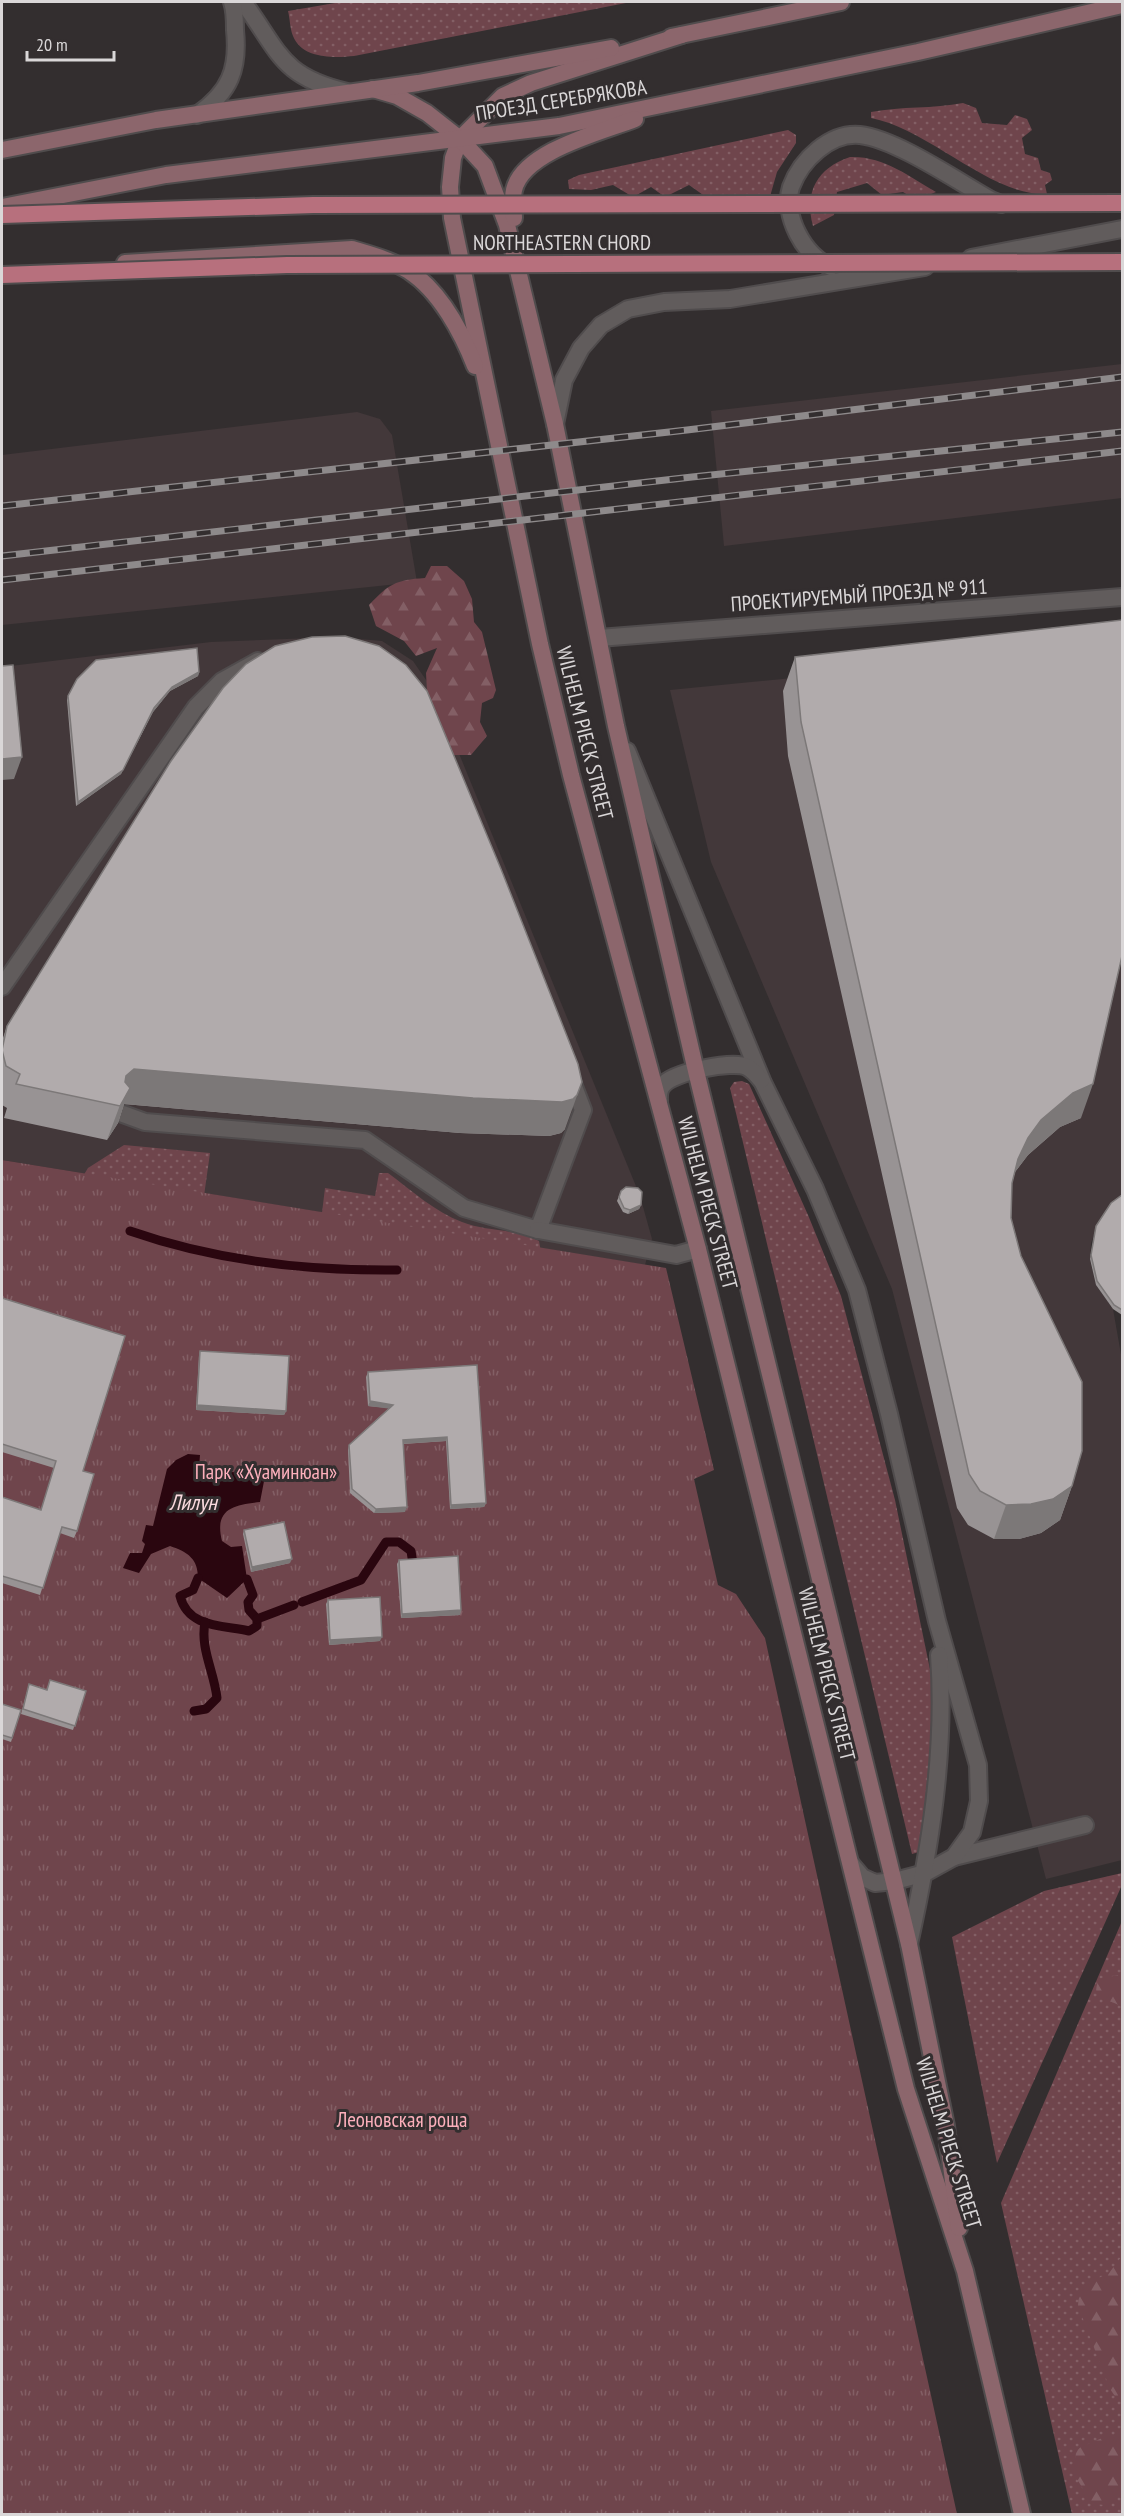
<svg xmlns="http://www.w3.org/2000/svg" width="1124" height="2516" font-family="'PT Sans Narrow',sans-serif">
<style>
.built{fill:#43383a}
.grass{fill:url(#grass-dots)}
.forest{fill:url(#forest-firs)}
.park{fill:url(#park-tufts)}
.water{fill:#2a060f}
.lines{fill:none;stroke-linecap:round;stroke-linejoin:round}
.stream{stroke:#2a060f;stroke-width:9}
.service-casing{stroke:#504c4d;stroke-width:20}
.minor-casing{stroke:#504c4d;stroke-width:20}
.tertiary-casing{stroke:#504c4d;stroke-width:20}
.secondary-casing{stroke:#504c4d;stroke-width:20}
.service{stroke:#615c5c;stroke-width:16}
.minor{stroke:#615c5c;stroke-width:16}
.tertiary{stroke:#615c5c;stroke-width:16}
.secondary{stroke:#8c666c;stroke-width:16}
.rail-casing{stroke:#8e8a8b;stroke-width:7}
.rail{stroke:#332e2f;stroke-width:4.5;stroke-dasharray:14;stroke-linecap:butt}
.primary-bridge-casing{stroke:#504c4d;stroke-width:20;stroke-linecap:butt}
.primary-bridge{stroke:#b7707d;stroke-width:16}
.wall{fill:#989394}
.shaded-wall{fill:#7c7878}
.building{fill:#b1abac;stroke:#7c7878;stroke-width:1.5}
.labels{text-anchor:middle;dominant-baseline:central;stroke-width:6;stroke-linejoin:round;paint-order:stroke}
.street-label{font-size:21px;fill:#dad7d8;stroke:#332e2f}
.park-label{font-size:21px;fill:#fcafbb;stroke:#332e2f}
.water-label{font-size:22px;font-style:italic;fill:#fadade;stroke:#332e2f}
</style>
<defs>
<pattern id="grass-dots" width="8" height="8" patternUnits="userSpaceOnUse" patternTransform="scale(1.5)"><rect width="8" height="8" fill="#6f454c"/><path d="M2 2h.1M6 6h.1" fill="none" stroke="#835f65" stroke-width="1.8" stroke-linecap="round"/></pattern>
<pattern id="forest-firs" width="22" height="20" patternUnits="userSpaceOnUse" patternTransform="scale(1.5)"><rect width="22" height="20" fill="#6f454c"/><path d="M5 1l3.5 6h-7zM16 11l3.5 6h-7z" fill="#835f65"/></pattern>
<pattern id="park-tufts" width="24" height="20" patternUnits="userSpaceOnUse" patternTransform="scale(1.5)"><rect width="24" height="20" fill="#6f454c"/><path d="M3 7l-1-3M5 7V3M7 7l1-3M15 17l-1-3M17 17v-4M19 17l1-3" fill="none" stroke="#835f65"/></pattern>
</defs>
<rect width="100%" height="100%" fill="#332e2f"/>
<g class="built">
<polygon points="1122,364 1122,498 724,546 711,411"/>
<polygon points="357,412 380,419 392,435 417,582 2,625 2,455"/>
<polygon points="338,637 382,641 413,661 433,690 640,1196 652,1239 645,1265 2,1160 2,667 211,642"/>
<polygon points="1122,646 1122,1196 1100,1219 1091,1243 1090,1259 1096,1285 1113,1309 1122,1360 1122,1860 1046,1879 892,1289 711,862 670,690"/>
</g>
<g class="grass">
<path d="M341,2H631L354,56C334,58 302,59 293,36C290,29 290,19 288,11Z"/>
<path d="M963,103L976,108L982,123L1007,125L1015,115L1027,119L1032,130L1022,138L1025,154L1038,158L1041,170L1050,173L1052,180L1045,185L1047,194C992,197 929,129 871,118V112C902,106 933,109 963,103Z"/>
<polygon points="788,130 796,135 796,143 777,172 769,200 706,197 689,185 665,197 651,187 633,197 613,185 591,190 569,189 568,180 579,175"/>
<path d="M850,157C884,156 908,176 936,192L916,200L903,192L882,195L867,183L837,192L834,215L813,226C804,192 817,168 850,157Z"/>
<polygon points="742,1081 749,1084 808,1215 841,1296 895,1500 932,1679 930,1761 919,1852 912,1854 730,1088 734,1082"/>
<path d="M124,1145L210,1153L203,1203L321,1221L325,1188L375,1196L379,1173H388C411,1190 435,1212 462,1222C487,1232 516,1228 539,1241L541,1252L53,1225L88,1168Z"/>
<polygon points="1122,1873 1122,1885 997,2163 952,1937 1044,1891"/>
<polygon points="1122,1921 1122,2514 1072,2514 1001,2203"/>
</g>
<g class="forest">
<path d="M431,566H447L464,581L472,599L474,622L482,632L496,690L493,698L482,703L480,722L487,736L471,755H453L427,691L426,673L437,648L416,656L404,641L376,626L369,605C389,584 395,580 425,578Z"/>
<path d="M1122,1971V2007C1108,1997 1089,2003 1099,1979L1118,1975Z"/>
<polygon points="1122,2256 1122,2400 1117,2399 1110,2389 1078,2306 1079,2293 1088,2283 1109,2273"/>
<polygon points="1107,2436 1122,2436 1122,2491 1105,2505 1092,2504 1074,2474 1076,2451 1081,2447"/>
</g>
<polygon class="park" points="2,1160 666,1268 714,1470 694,1479 718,1585 736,1594 765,1638 957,2514 2,2514"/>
<path class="water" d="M188,1454L200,1455L199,1468L265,1476L260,1502C233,1505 214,1509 222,1541L231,1547L242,1546L247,1579L227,1598L198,1578C198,1559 188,1552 170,1546L151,1554L139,1573L123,1568L130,1553H142L145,1544L142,1541L146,1525L153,1526L167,1469L176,1460Z"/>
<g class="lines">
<g class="stream">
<path d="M130,1231C216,1261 307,1271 397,1270"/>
<path d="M198,1578L193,1590L180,1596C188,1628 222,1625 249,1631L257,1626V1619L249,1610L248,1602L253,1595L247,1579"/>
<polyline points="302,1602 361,1580 386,1542 399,1542 411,1551 413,1564"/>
<polyline points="257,1619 294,1605"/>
<path d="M194,1711L206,1709L217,1698C214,1671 200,1649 205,1622"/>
</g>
<defs>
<g id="service">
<path d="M831,267C804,257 782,214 791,187C801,160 830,132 860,135C896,139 957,181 991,200L1001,204"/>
<polyline points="2,987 196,707 222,681 258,661"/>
<polyline points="123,1114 145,1122 365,1140 464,1208 538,1230 583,1110 570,1076"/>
<polyline points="538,1230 676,1255 698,1249"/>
<polyline points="954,1857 1085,1825"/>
</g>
<g id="minor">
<path d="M243,2C280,52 280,76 347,92"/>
<path d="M197,115C230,92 239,69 235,30C235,20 235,10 232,2"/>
<polyline points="971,258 1122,229"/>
<polyline points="555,424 564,380 581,348 601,325 628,309 664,302 730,299 925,267"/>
<polyline points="627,751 763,1083 815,1189 857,1290 889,1414 937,1621 978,1765 979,1801 972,1832 954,1857 925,1873 895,1881 875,1883 862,1877 851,1864"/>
<path d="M659,1102C659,1096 658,1090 663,1085C673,1072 733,1060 747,1067C753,1070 757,1075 761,1080"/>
<path d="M909,1944C930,1849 946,1753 939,1655"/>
</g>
<polyline id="tertiary" points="599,638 1122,597"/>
<g id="secondary">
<polyline points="682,35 531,83 503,96 460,139 453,158 450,187 452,218 540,644 571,775 698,1249 906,2089 965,2271 1022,2514"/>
<polyline points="671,37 841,2"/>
<polyline points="373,89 397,96 427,113 460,139 485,166 507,225 555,424 616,726 696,1071 909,1944 946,2126 959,2228"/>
<polyline points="2,150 156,120 418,83 611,48"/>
<polyline points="2,207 166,175 559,126 918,52 1122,5"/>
<path d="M514,218C514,209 512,198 514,190C523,151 602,132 635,119"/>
<path d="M125,263L352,249C372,255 391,260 409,271C440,291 462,333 475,366"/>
</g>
</defs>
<use href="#service" class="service-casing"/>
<use href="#minor" class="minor-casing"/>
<use href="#tertiary" class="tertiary-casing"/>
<use href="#secondary" class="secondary-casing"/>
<use href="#service" class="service"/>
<use href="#minor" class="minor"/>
<use href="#tertiary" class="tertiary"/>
<use href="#secondary" class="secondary"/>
<defs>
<g id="rail">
<polyline points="2,506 687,430 1122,377"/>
<polyline points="2,556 692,477 1122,432"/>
<polyline points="2,580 1122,451"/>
</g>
</defs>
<use href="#rail" class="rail-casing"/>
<use href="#rail" class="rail"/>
<defs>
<g id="primary-bridge">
<polyline points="2,215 313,205 1122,203"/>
<polyline points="2,275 287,265 1122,262"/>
</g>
</defs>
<use href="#primary-bridge" class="primary-bridge-casing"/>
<use href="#primary-bridge" class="primary-bridge"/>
</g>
<g class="wall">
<polygon points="795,657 1081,1118 1060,1127 1028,1155 1015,1172 1012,1183 1011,1218 1072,1486 1060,1520 1041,1533 1019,1539 994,1539 968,1525 957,1508 788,756 783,691"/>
<polygon points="199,672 198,676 170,691 153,712 121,774 76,806 67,700 68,696"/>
<polygon points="7,1026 565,1129 561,1133 549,1136 460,1133 124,1104 118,1123 107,1140 4,1118 7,1108 2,1105 2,1041"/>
<polygon points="621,1191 641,1205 639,1209 628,1214 623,1212 617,1201"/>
<polygon points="1122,1195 1122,1315 1113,1309 1096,1285 1090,1259 1096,1226"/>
<polygon points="2,1298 83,1471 77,1531 74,1538 60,1533 40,1595 2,1583 2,1497 41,1510 54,1468 2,1452"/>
<polygon points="200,1351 286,1411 284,1415 196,1410 199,1355"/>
<polygon points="477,1365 486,1503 484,1507 450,1509 446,1441 403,1444 405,1512 374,1513 350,1493 348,1450 349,1445 389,1408 368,1406 366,1377 368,1372"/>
<polygon points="244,1530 290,1563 251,1572 243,1534"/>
<polygon points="399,1560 461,1610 460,1615 401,1618 397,1564"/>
<polygon points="328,1600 380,1641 329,1645 326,1604"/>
<polygon points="28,1688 86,1691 73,1730 21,1714"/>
<polygon points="2,1704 21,1710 11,1742 2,1739"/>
</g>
<g class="shaded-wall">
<polygon points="199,672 198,676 170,691 153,712 121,774 76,806 78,802 172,687"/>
<polygon points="22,757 14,779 2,780 2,759"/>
<polygon points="134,1069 582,1082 565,1129 561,1133 549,1136 460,1133 124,1104 118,1123 107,1140 120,1105 126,1076"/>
<polygon points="1093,1084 1081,1118 1060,1127 1028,1155 1015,1172 1006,1193 1018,1159 1028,1138 1041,1120 1073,1093"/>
<polygon points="641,1205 639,1209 628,1214 630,1210"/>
<polygon points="370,1401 393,1405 392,1409 368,1406"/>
<polygon points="197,1405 286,1411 284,1415 196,1410"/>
<polygon points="447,1437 446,1441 401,1444 403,1440"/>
<polygon points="1072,1486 1060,1520 1041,1533 1019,1539 994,1539 1006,1505"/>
<polygon points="486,1503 484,1507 450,1509 451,1505"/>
<polygon points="407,1507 405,1512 374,1513 376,1509"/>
<polygon points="292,1559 290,1563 251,1572 252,1567"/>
<polygon points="461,1610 460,1615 401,1618 402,1614"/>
<polygon points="382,1637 380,1641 329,1645 330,1640"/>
</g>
<g class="building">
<polygon points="1122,620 1122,956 1093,1084 1073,1093 1041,1120 1028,1138 1018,1159 1012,1183 1011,1218 1021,1256 1082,1382 1082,1451 1072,1486 1053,1499 1031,1504 1006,1505 980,1491 969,1474 801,722 795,657"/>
<polygon points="345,636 379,646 406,665 427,691 501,869 578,1064 582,1082 577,1095 573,1099 562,1102 473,1098 134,1069 126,1076 125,1082 130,1088 120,1106 16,1084 20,1074 6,1066 2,1050 7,1026 171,761 223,688 246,664 275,646 312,637"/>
<polygon points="197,648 199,672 172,687 154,708 123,770 78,802 68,696 77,679 96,660"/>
<polygon points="13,665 22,757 2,759 2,666"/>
<polygon points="626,1187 638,1188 642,1192 641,1205 630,1210 624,1208 619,1197 621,1191"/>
<polygon points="1122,1195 1122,1310 1114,1305 1097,1281 1091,1255 1096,1226 1111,1203"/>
<polygon points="2,1298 125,1336 83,1471 94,1474 77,1531 62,1527 43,1588 2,1576 2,1497 41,1510 56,1461 2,1444"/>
<polygon points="200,1351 289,1356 286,1411 197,1405"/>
<polygon points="477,1365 486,1503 451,1505 447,1437 403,1440 407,1507 376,1509 352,1489 349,1445 393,1405 370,1401 368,1372"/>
<polygon points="284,1522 292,1559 252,1567 244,1530"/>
<polygon points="458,1556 461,1610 402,1614 399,1560"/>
<polygon points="380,1597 382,1637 330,1640 328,1600"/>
<polygon points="50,1680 86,1691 75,1726 23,1709 29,1684 47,1690"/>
<polygon points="2,1704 21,1710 12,1738 2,1735"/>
</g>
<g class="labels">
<g class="street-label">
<text transform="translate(561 100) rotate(-9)">ПРОЕЗД СЕРЕБРЯКОВА</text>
<text x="562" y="242">NORTHEASTERN CHORD</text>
<text transform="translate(859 595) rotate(-4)">ПРОЕКТИРУЕМЫЙ ПРОЕЗД № 911</text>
<text transform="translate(585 733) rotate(76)">WILHELM PIECK STREET</text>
<text transform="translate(708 1203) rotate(75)">WILHELM PIECK STREET</text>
<text transform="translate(827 1674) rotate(76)">WILHELM PIECK STREET</text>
<text transform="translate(949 2143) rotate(73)">WILHELM PIECK STREET</text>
</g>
<g class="park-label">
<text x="266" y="1471">Парк «Хуаминюан»</text>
<text x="402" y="2119">Леоновская роща</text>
</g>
<g class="water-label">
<text x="193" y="1502">Лилун</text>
</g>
</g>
<rect width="1124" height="2516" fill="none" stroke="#dad7d8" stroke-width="6"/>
<path d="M27 51v9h87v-9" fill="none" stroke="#dad7d8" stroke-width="3"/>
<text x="36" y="51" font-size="18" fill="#dad7d8" stroke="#332e2f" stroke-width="4.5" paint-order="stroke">20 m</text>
</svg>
